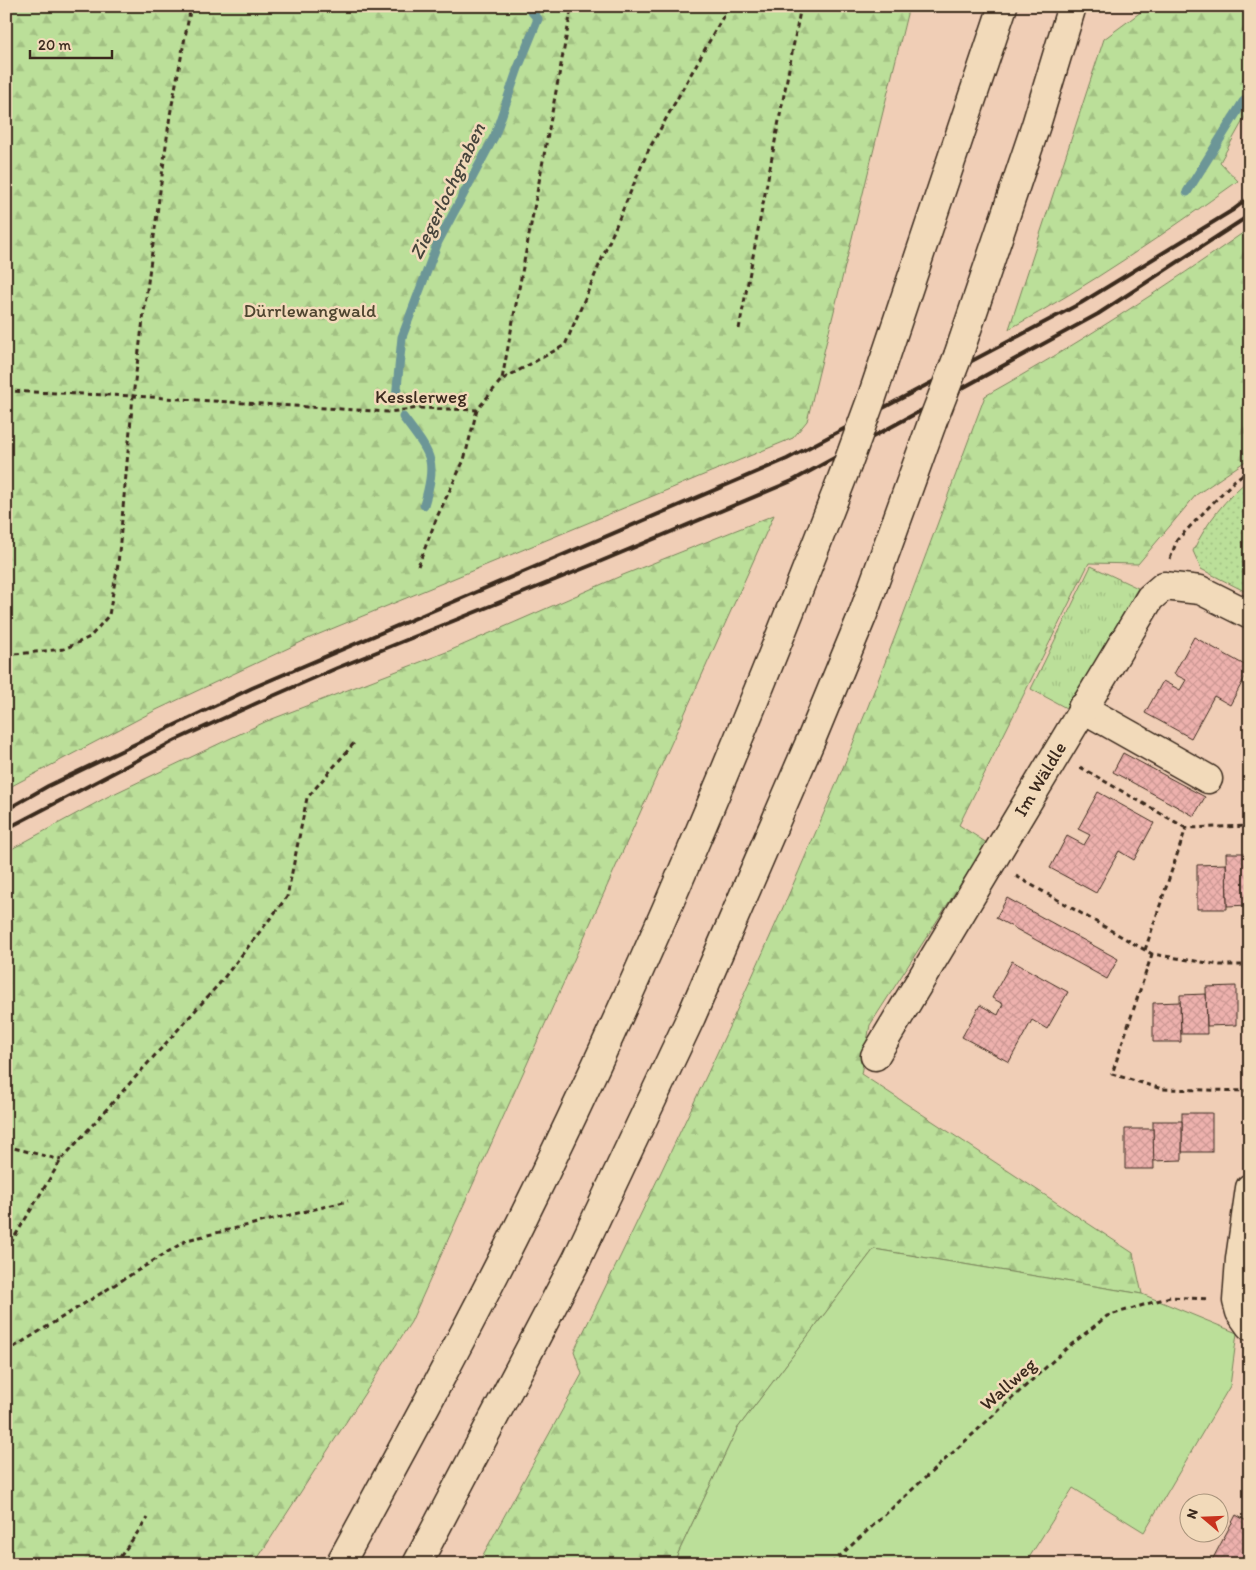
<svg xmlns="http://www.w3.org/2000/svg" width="1256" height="1570" font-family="Itim,sans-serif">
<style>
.grass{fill:url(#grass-dots);stroke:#7b845c}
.forest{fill:url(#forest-firs);stroke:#7b845c}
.park{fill:url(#park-tufts);stroke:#7b845c}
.garden{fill:#bbdf99;stroke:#7b845c}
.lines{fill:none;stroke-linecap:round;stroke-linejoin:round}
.stream{stroke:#6c9697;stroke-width:9}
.building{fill:url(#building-cross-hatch);stroke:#3b2a1e}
.minor-casing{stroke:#3b2a1e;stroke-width:31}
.highway-casing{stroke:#3b2a1e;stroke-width:31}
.path{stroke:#3b2a1e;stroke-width:3;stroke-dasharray:5 4;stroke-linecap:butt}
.minor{stroke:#f2daba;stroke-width:28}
.highway{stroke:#f2daba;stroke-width:28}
.rail{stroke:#3b2a1e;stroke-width:4}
.highway-bridge-casing{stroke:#3b2a1e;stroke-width:31;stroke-linecap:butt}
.highway-bridge{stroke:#f2daba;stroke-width:28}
.labels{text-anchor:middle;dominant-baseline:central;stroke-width:5;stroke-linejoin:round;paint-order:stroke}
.park-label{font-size:19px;fill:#4e4530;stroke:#f2daba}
.street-label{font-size:19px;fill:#3b2a1e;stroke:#f2daba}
.water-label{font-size:20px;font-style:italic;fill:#47453c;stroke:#f2daba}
</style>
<defs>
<pattern id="grass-dots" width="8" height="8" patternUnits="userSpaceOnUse" patternTransform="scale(1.25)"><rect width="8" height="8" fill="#bbdf99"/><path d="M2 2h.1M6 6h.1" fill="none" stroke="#a2c083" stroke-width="1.8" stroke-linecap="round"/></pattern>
<pattern id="forest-firs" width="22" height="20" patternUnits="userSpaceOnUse" patternTransform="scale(1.25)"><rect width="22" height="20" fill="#bbdf99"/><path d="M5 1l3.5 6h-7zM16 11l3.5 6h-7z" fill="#a2c083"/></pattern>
<pattern id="park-tufts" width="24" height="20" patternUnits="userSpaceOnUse" patternTransform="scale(1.25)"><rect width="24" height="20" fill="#bbdf99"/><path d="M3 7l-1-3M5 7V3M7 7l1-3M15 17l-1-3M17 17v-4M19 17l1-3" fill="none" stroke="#a2c083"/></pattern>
<pattern id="building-cross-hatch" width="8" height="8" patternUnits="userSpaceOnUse" patternTransform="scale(1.25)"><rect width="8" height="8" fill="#edb1ad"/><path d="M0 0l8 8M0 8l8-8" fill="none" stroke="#cc9894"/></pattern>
</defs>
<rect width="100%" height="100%" fill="#f0ceb6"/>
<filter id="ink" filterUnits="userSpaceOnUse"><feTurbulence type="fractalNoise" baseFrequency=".02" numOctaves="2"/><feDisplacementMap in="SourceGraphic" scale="10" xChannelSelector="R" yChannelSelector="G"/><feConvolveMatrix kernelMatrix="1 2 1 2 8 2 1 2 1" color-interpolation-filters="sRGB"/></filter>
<g filter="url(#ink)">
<path class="grass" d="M1250,479V594L1201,569L1193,551C1205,525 1227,496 1250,479Z"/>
<g class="forest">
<polygon points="6,6 909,6 807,421 793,438 312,637 154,711 6,789"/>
<path d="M1149,6H1250V108L1220,162L1238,181C1164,234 1089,286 1009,329L1104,39Z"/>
<path d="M1250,228V458L1196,495L1138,564L1089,563L959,825L987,843L870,1025L861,1074L1133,1253L1142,1294L874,1249L737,1429L673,1564H478L582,1374L574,1351C678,1140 779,927 867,709C908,605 946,500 985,396C1077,345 1164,288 1250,228Z"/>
<polygon points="774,515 411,1322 254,1564 6,1564 6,852 107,797 267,721 449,651 623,575"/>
</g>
<polygon class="park" points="1091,566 1138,588 1068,709 1031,689"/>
<polygon class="garden" points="874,1249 1142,1294 1237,1333 1230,1386 1144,1532 1073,1488 1025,1564 673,1564 737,1429"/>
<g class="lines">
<g class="stream">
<polyline points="1187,192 1243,102 1250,96"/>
<polyline points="396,398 402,337 438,242 495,135 518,68 538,19 527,6"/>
<path d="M403,417C431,455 438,458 424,505"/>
</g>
</g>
<g class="building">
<polygon points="1194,637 1250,668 1230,705 1214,696 1191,738 1145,713 1163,681 1180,690 1186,680 1174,674"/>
<polygon points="1123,753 1205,797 1194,816 1113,772"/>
<polygon points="1098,792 1154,823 1134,860 1119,851 1096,893 1050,868 1067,836 1084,845 1090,835 1078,829"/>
<polygon points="1226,853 1250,853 1250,905 1227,906"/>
<polygon points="1226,864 1227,909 1197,909 1197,865"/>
<polygon points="1007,898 1118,959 1107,979 996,918"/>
<polygon points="1012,961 1068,992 1047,1029 1032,1020 1009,1062 962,1037 980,1005 998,1015 1003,1004 992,998"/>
<polygon points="1236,986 1236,1025 1207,1026 1206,987"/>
<polygon points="1206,994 1207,1034 1181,1034 1180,995"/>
<polygon points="1180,1002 1181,1042 1153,1042 1153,1003"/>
<rect x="1182" y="1113" width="30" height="39"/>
<polygon points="1153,1121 1182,1121 1182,1160 1153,1161"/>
<polygon points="1125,1129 1153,1129 1154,1169 1125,1169"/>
<polygon points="1236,1515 1250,1523 1250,1564 1214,1564 1211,1562"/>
</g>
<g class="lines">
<defs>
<g id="minor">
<polyline points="1082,708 1208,779"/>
<polyline points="875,1056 1150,598 1164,586 1200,590 1250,615"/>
<polyline points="1250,1188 1240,1259 1237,1301 1240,1312 1250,1326"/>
</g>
<g id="highway">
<polyline points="958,356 1036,125 1072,6"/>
<polyline points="871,400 1003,6"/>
<path d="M340,1564C401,1452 462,1340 519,1226C642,979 747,725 846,468"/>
<polyline points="417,1564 576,1261 691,1017 813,735 863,614 932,423"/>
</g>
</defs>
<use href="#minor" class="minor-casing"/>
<use href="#highway" class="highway-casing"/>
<g class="path">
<polyline points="739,329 801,6"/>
<polyline points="503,379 565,345 648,151 729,6"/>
<polyline points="6,391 133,396 389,412 419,408 477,410 502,379 572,6"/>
<polyline points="1170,559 1177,540 1235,480 1250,469"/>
<polyline points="418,566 437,517 464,460 477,410"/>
<polyline points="6,655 64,649 90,637 109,615 118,564 133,396 170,115 191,6"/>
<polyline points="1080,767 1186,828"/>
<polyline points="1016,876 1152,954 1220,965 1250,965"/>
<polyline points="1145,950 1186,828 1250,826"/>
<polyline points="1152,954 1112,1074 1162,1089 1250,1091"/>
<polyline points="6,1146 61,1160"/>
<polyline points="6,1251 61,1160 219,984 287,897 307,798 355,742"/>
<polyline points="6,1352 187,1240 348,1201"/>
<polyline points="115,1564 148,1518"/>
<polyline points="831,1564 1067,1348 1107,1316 1170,1297 1209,1299"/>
</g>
<use href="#minor" class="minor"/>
<use href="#highway" class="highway"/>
<g class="rail">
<polyline points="6,810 48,786 252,688 787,459 1081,303 1233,210 1250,197"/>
<polyline points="6,829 176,740 257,703 337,668 592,565 792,481 1098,314 1250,215"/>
</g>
<defs>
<g id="highway-bridge">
<polyline points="932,423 958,356"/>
<polyline points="846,468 871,400"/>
</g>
</defs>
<use href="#highway-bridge" class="highway-bridge-casing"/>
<use href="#highway-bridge" class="highway-bridge"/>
</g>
</g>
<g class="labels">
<g class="park-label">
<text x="310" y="310">Dürrlewangwald</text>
</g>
<g class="street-label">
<text x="421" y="396">Kesslerweg</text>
<text transform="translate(1040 779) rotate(-59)">Im Wäldle</text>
<text transform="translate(1008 1384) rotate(-42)">Wallweg</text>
</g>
<g class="water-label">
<text transform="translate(447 191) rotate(-64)">Ziegerlochgraben</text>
</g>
</g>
<rect width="1256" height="1570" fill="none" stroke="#f2daba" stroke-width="25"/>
<rect x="12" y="12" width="1231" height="1545" fill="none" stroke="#3b2a1e" stroke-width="2" filter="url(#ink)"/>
<g transform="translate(1204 1518) rotate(289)"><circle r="24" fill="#f2daba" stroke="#a9947c"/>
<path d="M0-4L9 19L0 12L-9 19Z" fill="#c8321e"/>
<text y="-8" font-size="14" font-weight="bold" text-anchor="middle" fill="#3b2a1e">N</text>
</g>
<path d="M30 50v8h82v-8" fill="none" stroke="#3b2a1e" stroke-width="2.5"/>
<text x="38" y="50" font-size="15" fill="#3b2a1e" stroke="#f2daba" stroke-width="4" paint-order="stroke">20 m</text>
</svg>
